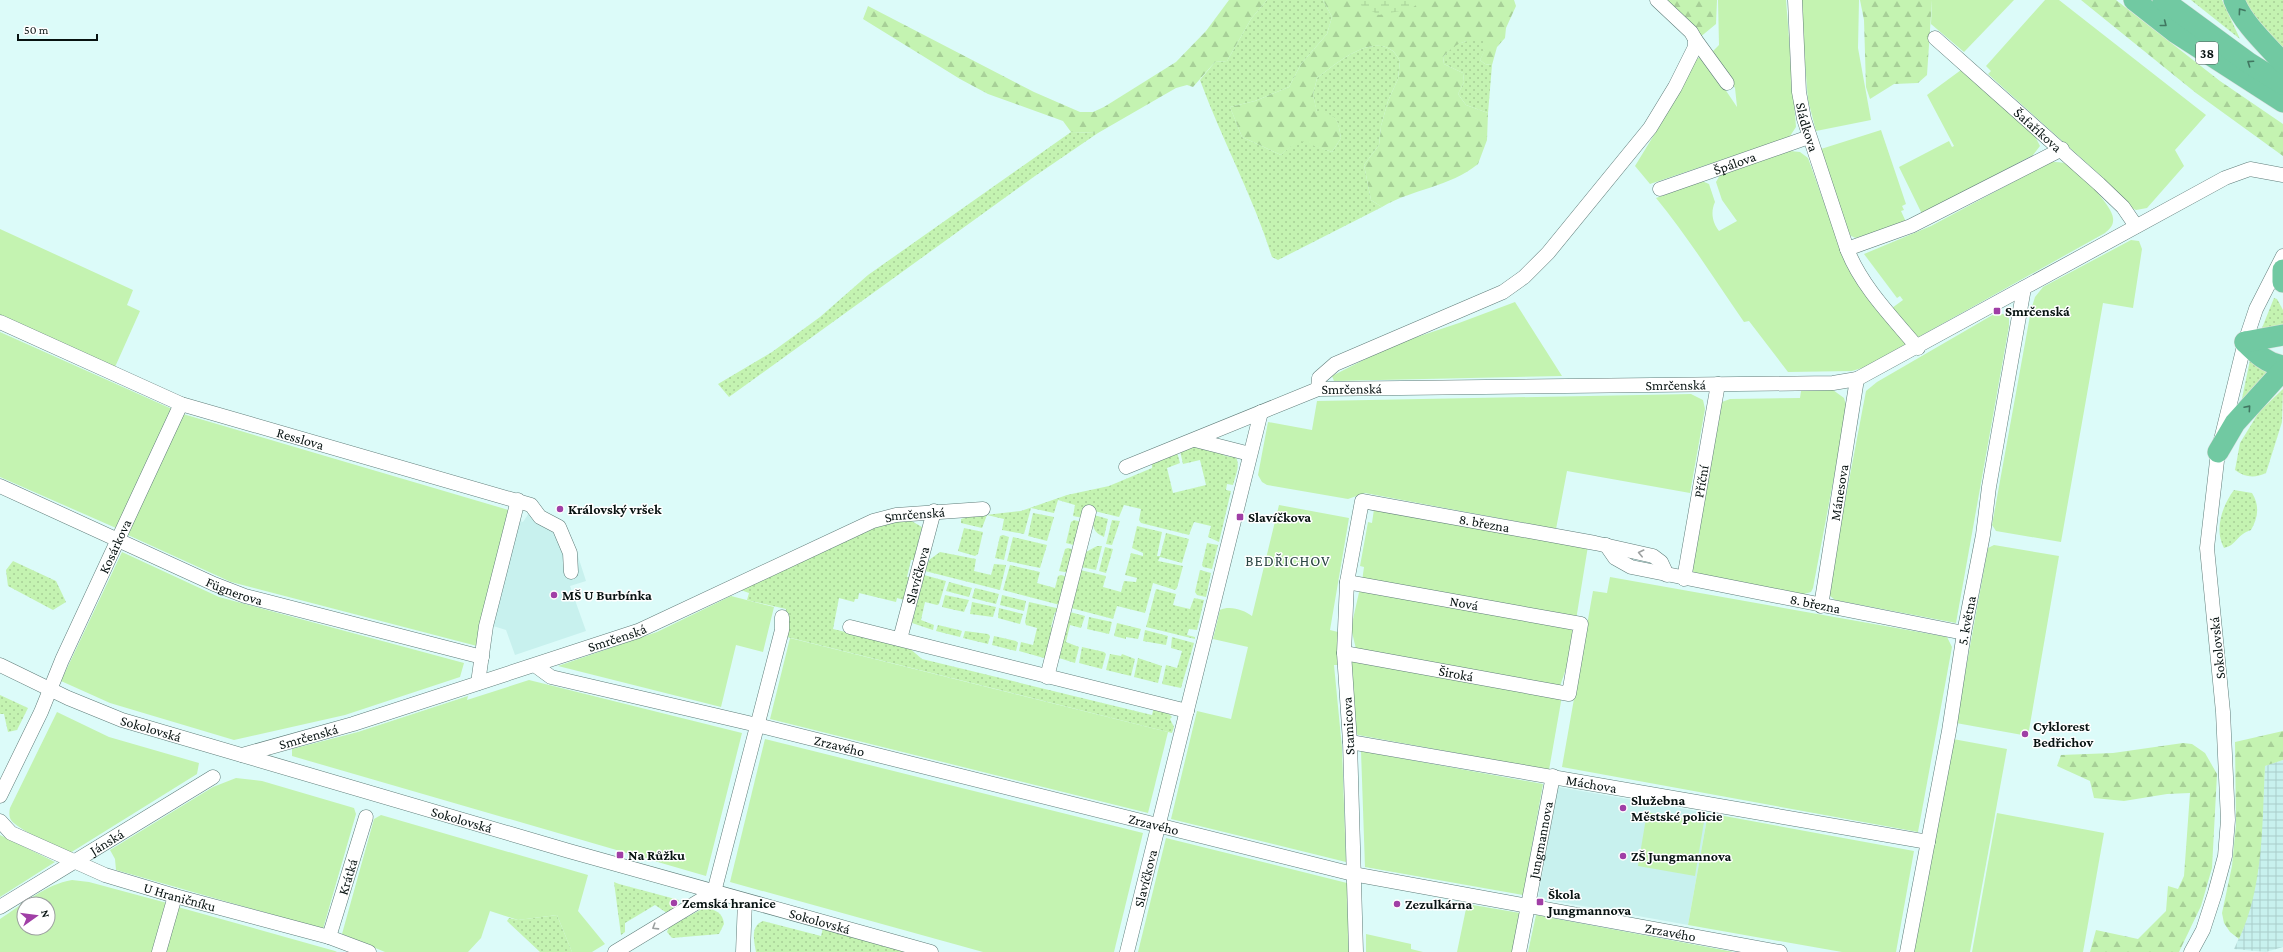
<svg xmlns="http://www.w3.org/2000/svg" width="2283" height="952" font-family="'Crimson Pro',serif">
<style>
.built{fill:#c8f1ee}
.industrial{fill:url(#industrial-grid)}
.grass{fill:url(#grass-dots)}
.forest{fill:url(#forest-firs)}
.wetland{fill:url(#wetland-marsh)}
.garden{fill:#c4f3b1;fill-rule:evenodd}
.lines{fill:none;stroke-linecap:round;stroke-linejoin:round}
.minor-casing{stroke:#5f7c79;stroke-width:15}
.highway-casing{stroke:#dcdede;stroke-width:22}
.minor{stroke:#fff;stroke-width:14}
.highway{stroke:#71c9a2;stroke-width:21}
.oneway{stroke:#417761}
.oneway2{stroke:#9ca0a0}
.poi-dot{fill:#a03fa6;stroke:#fff;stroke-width:1.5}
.labels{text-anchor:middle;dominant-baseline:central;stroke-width:3;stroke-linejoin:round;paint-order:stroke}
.shield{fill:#fff;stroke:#515958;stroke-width:1}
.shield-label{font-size:13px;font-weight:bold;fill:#071211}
.street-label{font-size:14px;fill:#071211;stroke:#fff}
.poi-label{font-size:14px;font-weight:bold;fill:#071211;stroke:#fff;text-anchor:start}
.neighbourhood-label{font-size:15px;letter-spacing:1px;fill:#2a4543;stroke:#fff}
</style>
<defs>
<pattern id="industrial-grid" width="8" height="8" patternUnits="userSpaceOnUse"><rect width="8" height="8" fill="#c8f1ee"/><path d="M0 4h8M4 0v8" fill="none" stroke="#aacecb"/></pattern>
<pattern id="grass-dots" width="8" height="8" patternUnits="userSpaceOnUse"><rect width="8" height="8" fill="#c4f3b1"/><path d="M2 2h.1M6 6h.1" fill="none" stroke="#a7cf97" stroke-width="1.8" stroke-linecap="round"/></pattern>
<pattern id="forest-firs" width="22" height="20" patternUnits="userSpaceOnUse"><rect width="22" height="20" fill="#c4f3b1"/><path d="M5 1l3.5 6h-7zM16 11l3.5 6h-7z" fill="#a7cf97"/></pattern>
<pattern id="wetland-marsh" width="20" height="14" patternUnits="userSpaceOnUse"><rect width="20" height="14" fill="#c4f3b1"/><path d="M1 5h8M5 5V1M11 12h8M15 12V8" fill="none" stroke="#a7cf97"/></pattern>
</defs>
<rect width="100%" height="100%" fill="#dcfbf9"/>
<g class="built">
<polygon points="529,513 575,547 586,581 570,586 586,631 515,655 506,630 490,625 516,520 523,522"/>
<polygon points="1558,787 1708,813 1688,925 1538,898"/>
</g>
<polygon class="industrial" points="2283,760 2283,947 2266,952 2234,949 2244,927 2262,825 2265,766"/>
<g class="grass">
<path d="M1267,0H1323L1332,17L1327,34L1301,64L1289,87L1255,101L1230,107L1242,137L1281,155L1298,139L1332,152L1341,138C1338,120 1337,114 1317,113L1313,95L1317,78C1334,65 1371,33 1393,51C1396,54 1398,58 1400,61L1398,79L1388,101L1381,126L1379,145L1364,165L1371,200L1382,207L1278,260L1272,257C1253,196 1222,140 1200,80L1215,62L1227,61L1251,19Z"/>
<polygon points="2191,0 2222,0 2240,39"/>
<polygon points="2245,0 2283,0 2283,48 2253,14"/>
<polygon points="1470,40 1485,40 1485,50 1480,60 1485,64 1492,65 1488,113 1466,105 1458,94 1464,82 1463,73 1444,64 1443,57 1454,45"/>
<polygon points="1071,132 1098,133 1035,176 729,397 718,384 772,352 820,317 868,275"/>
<polygon points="2274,298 2277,299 2283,310 2283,327 2260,333"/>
<polygon points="2250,360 2271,373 2240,408"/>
<path d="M2283,389L2282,422L2266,473C2255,478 2246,478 2235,470L2240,443L2259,412Z"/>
<path d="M1194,444L1224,450L1223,455L1230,457L1231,452C1243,461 1236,473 1233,485L1227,484L1226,490L1231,491L1219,542L1208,537L1211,526L1194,522L1189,535L1141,523L1139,520L1141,509L1124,505L1119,517L1086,509L1083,518L1073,516L1075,505L1058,500L1054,513L1031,508L1024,534L1002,530L1004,519L987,515L982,528L961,523V519L968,517L1021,511L1067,495L1109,486L1152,468V463L1177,452L1180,463L1167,468L1173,493L1206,485L1200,460L1183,464L1180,451Z"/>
<path d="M2234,490L2252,493C2260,506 2258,518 2251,530C2236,535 2237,545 2224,548C2214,530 2222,506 2234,490Z"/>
<polygon points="1033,513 1054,517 1047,541 1028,536"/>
<path d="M1094,515L1108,519L1104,537C1094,533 1091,526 1094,515Z"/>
<polygon points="908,519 922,527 914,560 911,560 907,577 910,577 904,600 897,598 896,602 859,593 858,599 855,599 854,602 839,598 833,629 908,647 922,659 1152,715 1154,707 1169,714 1172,717 1170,719 1174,727 1172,733 783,636 786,609 747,600 749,593 738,589 873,526"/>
<polygon points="1074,520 1082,522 1077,546 1066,543 1071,522"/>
<polygon points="1112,520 1120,521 1112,545 1106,544"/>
<polygon points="1137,526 1162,532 1157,556 1160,556 1166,533 1189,539 1182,563 1160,557 1158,561 1183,566 1177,588 1175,590 1153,583 1145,613 1117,606 1113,619 1071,608 1080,570 1106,576 1103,587 1121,592 1124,581 1136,582 1137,578 1125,575 1131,553 1143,556 1143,553 1132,548"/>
<polygon points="964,528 983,532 978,554 975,556 958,551"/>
<polygon points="1003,535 1009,537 1004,560 995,558 1000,536"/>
<polygon points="1013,537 1047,545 1040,568 1007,561"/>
<polygon points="1207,543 1218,545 1212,569 1203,567 1202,565"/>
<polygon points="1097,546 1102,546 1096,570 1081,567 1086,552"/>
<polygon points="1105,547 1113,549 1106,573 1099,571"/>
<polygon points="1068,548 1076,550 1070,573 1059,571 1065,549"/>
<polygon points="940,552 976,559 974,571 991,575 994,564 1006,565 1000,590 925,571 929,560"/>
<polygon points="13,561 56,581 66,602 53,610 8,586 6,570"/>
<polygon points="1010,565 1040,572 1037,583 1055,588 1058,576 1061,575 1068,577 1060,605 1003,590"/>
<polygon points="1200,570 1211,573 1206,597 1197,595 1195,592"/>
<polygon points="924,575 946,581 939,604 937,605 925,602 921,620 934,625 933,630 912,623"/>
<polygon points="949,582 972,588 969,597 946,591"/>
<polygon points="975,588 999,594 996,604 972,598"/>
<polygon points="1156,589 1176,594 1173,605 1190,609 1194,598 1204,600 1197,630 1189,629 1187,635 1195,637 1195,639 1146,627"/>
<polygon points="945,595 969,600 964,612 942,607"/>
<polygon points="1002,595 1026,601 1024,611 1000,605"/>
<polygon points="972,602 996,607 993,617 970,614"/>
<polygon points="1029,602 1061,609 1060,613 1055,612 1051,627 1056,628 1049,656 1044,658 1019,651 1021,642 1033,645 1037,628 1026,625 1025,622"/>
<polygon points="999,608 1023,614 1020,624 998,618"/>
<polygon points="1070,612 1085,616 1081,628 1070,625 1066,642 1079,647 1075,663 1059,658"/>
<polygon points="1089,617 1112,622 1109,634 1087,629"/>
<polygon points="1117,623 1141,629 1138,639 1126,637 1126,639 1114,636"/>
<polygon points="938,625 959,630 962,631 960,637 936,631"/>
<polygon points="1145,630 1168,636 1166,645 1143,641"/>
<polygon points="965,631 988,634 990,636 988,644 963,638"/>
<polygon points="994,636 1016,641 1018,643 1016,651 992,645"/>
<polygon points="1172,637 1194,643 1181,688 1162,684 1166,665 1177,668 1182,651 1171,648"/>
<polygon points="1082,647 1104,652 1106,654 1102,669 1079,663"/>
<polygon points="1110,654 1121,656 1122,654 1135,659 1131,676 1106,670"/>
<polygon points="1138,658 1162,666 1158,683 1134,677"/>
<polygon points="0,695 28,708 17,730 8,732 4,714 0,714"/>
<polygon points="614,882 619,884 679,900 675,908 667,913 655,905 625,923 625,932 621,935"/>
<path d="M702,909C713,908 723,912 724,924L719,934L672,938L667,932L669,927Z"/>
<polygon points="557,915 572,952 540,952 507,921 509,918 518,920"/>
<path d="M763,921L821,936L823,928L917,952H756C754,941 750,926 763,921Z"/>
</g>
<g class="forest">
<polygon points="1229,0 1267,0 1251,19 1227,61 1215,62 1193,87 1187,85 1176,88 1098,133 1071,132 1063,121 988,94 960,79 863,19 868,6 1034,92 1080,112 1093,112 1104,107 1176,62 1206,31"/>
<path d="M1323,0H1514L1516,6L1506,28L1505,38L1497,47L1492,65L1485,64L1480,60L1485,49L1484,40C1464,40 1457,42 1443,57L1444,64L1463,73L1464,82L1458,94L1466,105L1488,113L1487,140L1478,164C1450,187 1412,189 1382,207L1371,200L1364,165L1379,145L1381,126L1388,101L1398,79L1400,61C1398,58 1396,54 1393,51C1371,33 1334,65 1317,78L1313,95L1317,112C1337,114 1338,119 1341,138L1332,152L1298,140L1281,155L1242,137L1230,107L1255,101L1289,87L1301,64L1327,34L1332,17Z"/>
<polygon points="1668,0 1717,0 1716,24 1699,38 1669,4"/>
<polygon points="1860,0 1932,0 1927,75 1918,83 1894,84 1870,99 1866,87 1864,20"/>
<polygon points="2081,0 2116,0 2220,81 2283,124 2283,156 2196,93"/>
<path d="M2283,731V760L2265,766C2262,823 2264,886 2239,939L2230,932L2224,923L2222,913L2232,866L2236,824L2235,742Z"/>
<polygon points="2183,743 2192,744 2205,753 2217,774 2212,868 2201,906 2179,952 2090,952 2096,930 2138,939 2166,911 2168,886 2178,889 2184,876 2190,793 2167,794 2124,801 2094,798 2090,781 2057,766 2061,755 2113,753"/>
</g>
<polygon class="wetland" points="1351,0 1422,0 1411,9 1379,15"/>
<g class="garden">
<polygon points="1718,0 1786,0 1796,127 1790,136 1784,139 1650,184 1635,166 1662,122 1691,64 1702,55 1737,107 1735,88 1712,52 1719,45"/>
<polygon points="1800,0 1859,0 1858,48 1871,120 1816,131 1808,100"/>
<polygon points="1932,0 2014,0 1964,52 1931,24"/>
<polygon points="2045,0 2059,0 2206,115 2175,150 2184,166 2147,208 2136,210 2129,207 2100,175 1988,74 1991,71 1986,66"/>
<polygon points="1961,70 2035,136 2040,146 2033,155 1922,214 1899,167 1949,141 1952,147 1954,146 1927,95"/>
<polygon points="1881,130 1906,204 1902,206 1904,210 1901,211 1906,222 1856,238 1851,236 1846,228 1821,149"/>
<path d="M1790,151L1800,152L1808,158L1842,253L1906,344L1865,367L1852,371L1788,372L1749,321L1744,322C1715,280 1688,237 1656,198L1702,181L1709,184L1715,202C1710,213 1713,223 1719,231L1737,221L1722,200L1716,182L1720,175Z"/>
<path d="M2051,162C2056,162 2062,162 2067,164C2077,169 2113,206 2113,218C2114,225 2110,229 2105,233L1915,339L1892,308L1903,300L1900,296L1897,298L1864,254L1931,226Z"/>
<polygon points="0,229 133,290 127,305 140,311 115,367 0,315"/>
<polygon points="2131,240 2139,241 2142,249 2133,308 2103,303 2061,542 1996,531 1992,525 2031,310 2035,297 2043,287"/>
<polygon points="1515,302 1562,376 1334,381 1332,376 1393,345 1459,323"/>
<polygon points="1996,313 2003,314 2009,318 2009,326 1956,623 1835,600 1829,595 1829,586 1866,391 1877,382"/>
<polygon points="0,332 172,409 116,528 0,477"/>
<polygon points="1833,390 1844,398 1847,408 1813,588 1811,592 1801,595 1695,574 1692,570 1722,402 1730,399 1800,398 1801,391"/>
<polygon points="1691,394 1703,400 1705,409 1690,493 1567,471 1556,529 1365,493 1348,499 1267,485 1262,482 1258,475 1268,422 1312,430 1317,401"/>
<polygon points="183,414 512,511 477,646 231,582 128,535"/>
<path d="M1279,505L1349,518L1330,630L1338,632L1340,665H1334L1342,748L1346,862L1171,819L1197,711L1231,719L1248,647L1213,639L1220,610C1230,605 1244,610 1252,616Z"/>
<polygon points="1374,509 1588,546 1576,620 1362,581 1364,567 1360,566 1368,522 1372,523"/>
<polygon points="1994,545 2059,556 2028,736 1956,723 1988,548"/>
<polygon points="122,552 219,597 464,663 460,677 345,715 234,740 110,703 61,681"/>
<polygon points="1610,577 1947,637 1952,647 1918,832 1562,767 1593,591 1607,593"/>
<polygon points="1360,588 1574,626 1568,663 1560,686 1356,649 1351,628"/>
<polygon points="731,596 774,607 763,652 736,645 721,707 558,666 657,632"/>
<polygon points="790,638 1168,732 1148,813 770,719"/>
<polygon points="1350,661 1562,696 1549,770 1358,735 1355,733"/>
<polygon points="529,680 742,733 706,876 292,756 292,749 358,732 468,696 467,700"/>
<path d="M57,712L109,737L199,763L197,774L70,853C58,847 18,830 11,820C9,817 9,812 10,808Z"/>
<polygon points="765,739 1143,833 1114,952 983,952 730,882"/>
<polygon points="1953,739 2007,749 1970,952 1914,952"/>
<polygon points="1361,751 1543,784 1523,895 1365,867"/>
<polygon points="236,778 262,781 354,808 356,814 323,929 116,870 115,859 110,850 213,787"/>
<polygon points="1647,812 1704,822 1695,876 1638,866"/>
<polygon points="1708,813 1914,851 1896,952 1842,952 1688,925"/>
<polygon points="1997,813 2104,833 2083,952 1972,952"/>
<polygon points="381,815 588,875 578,911 605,944 592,952 572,952 557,915 518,920 490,911 481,938 468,952 385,952 342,934 374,819"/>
<polygon points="0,835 55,862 0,897"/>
<polygon points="1166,838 1347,883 1349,952 1138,952"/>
<path d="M72,880L89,882L167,903L152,952H0V919C22,905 46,884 72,880ZM24,904H48V928H24Z"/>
<polygon points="1467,904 1520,913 1512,952 1457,952"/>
<polygon points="178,907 335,951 337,952 166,952"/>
<polygon points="1536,915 1734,952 1528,952"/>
<polygon points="1366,934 1411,944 1411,949 1423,952 1366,952"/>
</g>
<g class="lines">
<defs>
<g id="minor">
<path id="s1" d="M1795,0L1799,92L1804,119L1847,249C1861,286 1893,318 1918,348"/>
<path id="s2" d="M1935,38L2099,184L2123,207L2136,226"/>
<polyline points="1695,39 1727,83"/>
<path id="s3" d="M1660,189L1809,137"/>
<polyline points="1847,249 1911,226 2062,149"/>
<path id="s4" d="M0,322L181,404L531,505L540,517L559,527L570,553L571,572"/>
<polyline points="1318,389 1319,378 1335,364 1503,292 1524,277 1548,253 1650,128 1675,87 1695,47 1695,39 1691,32 1657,0"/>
<polyline points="1195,440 1250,454"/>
<path id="s5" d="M1126,467L1318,389L1833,383L1857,379L2225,178L2250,169L2283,175"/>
<path id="s6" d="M0,486L214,584L245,596L482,657"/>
<path id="s7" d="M1606,545L1615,558L1631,567L1964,633"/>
<path id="s8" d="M1684,579L1718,384"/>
<path id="s9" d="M1821,606L1857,379"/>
<polyline points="850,627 1187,711"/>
<path id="s10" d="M900,639L934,511"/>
<path id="s11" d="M1344,653L1569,694L1581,624L1347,582"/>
<path id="s12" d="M0,665L68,698L122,720L569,851L931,952"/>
<path id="s13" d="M536,666L551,677L757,725L1353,874L1780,952"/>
<polyline points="1047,677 1089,512"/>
<polyline points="478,683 486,626 518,500"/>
<path id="s14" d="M1350,742L1928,842"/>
<path id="s15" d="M242,755L353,724L638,631L873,521L896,515L983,509"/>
<path id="s16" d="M0,796L41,712L62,660L181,404"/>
<path id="s17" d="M0,821L11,833L105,875L175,896L329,937L369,952"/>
<path id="s18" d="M0,907L213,777"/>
<path id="s19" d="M329,937L366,817"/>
<polyline points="159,952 175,896"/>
<polyline points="615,952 714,892 782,630 782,617"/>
<polyline points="743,952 745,901"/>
<path id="s20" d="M1127,952L1261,412"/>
<path id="s21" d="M1356,952L1350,742L1344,653L1347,582L1362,501L1595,543L1653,556L1661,562L1667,575"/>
<path id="s22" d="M1519,952L1553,776"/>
<path id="s23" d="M1907,952L1949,731L1964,633L1983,535L1989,487L2024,288"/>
<polyline points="2191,952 2203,930 2215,893 2225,856 2228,820 2223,712 2207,548 2218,452 2245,342 2256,309 2283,256"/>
</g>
<g id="highway">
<polyline points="2134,0 2176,33 2283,102"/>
<polyline points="2163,0 2249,63 2283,84"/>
<path d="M2234,0C2243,24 2267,45 2283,63"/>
<polyline points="2283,270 2283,282"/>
<path d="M2245,342C2257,354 2266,363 2283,366"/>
<polyline points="2245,342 2283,335"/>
<polyline points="2218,452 2235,423 2283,370"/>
</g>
</defs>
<use href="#minor" class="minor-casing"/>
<use href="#highway" class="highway-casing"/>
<use href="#minor" class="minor"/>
<use href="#highway" class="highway"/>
</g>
<defs><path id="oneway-chevron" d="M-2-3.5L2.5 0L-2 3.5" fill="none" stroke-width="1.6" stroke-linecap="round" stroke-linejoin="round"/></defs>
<g class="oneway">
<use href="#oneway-chevron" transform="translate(2241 11) rotate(-126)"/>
<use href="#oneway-chevron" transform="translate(2164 24) rotate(38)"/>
<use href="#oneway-chevron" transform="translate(2250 63) rotate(-146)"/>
<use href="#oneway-chevron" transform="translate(2248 408) rotate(-49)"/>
</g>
<g class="oneway2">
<use href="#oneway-chevron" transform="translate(1641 553) rotate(-167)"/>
<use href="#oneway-chevron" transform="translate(655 927) rotate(148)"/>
</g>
<g class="poi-dot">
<rect x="1993" y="307" width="8" height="8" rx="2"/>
<circle cx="560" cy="509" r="4"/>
<rect x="1236" y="513" width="8" height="8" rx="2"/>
<circle cx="554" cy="595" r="4"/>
<circle cx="2025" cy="734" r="4"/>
<circle cx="1623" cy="808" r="4"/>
<rect x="616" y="851" width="8" height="8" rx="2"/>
<circle cx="1623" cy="856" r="4"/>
<rect x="1536" y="898" width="8" height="8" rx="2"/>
<circle cx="674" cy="903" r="4"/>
<circle cx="1397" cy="904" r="4"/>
</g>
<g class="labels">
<rect class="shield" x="2196" y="42" width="22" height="22" rx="3"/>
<g class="shield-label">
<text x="2207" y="53">38</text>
</g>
<g class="street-label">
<text stroke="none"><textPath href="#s1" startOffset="128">Sládkova</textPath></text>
<text stroke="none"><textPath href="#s2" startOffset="138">Šafaříkova</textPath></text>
<text stroke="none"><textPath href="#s3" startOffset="79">Špálova</textPath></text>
<text stroke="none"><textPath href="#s5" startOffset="565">Smrčenská</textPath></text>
<text stroke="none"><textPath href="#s5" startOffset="241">Smrčenská</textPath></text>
<text stroke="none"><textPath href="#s4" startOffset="323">Resslova</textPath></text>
<text stroke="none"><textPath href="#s8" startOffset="99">Příční</textPath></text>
<text stroke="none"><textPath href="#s9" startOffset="115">Mánesova</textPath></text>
<text stroke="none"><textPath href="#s15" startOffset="717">Smrčenská</textPath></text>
<text stroke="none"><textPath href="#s21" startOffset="577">8. března</textPath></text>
<text stroke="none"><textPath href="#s16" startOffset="275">Kosárkova</textPath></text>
<text stroke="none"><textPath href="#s10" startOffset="66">Slavíčkova</textPath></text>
<text stroke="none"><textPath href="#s6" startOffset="257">Fügnerova</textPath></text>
<text transform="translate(1464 603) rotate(10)">Nová</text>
<text stroke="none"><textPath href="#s7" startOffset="222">8. března</textPath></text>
<text stroke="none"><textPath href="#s23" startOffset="337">5. května</textPath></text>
<text stroke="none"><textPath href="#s15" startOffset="393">Smrčenská</textPath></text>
<text transform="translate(2217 648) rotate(-96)">Sokolovská</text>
<text stroke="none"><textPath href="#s11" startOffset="114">Široká</textPath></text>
<text transform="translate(1348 726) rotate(-93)">Stamicova</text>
<text stroke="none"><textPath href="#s12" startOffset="164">Sokolovská</textPath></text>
<text stroke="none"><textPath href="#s15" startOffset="69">Smrčenská</textPath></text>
<text stroke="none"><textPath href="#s13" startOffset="315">Zrzavého</textPath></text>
<text stroke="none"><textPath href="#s14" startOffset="245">Máchova</textPath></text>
<text stroke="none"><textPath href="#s12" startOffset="488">Sokolovská</textPath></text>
<text stroke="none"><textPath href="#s13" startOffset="639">Zrzavého</textPath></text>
<text stroke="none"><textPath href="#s22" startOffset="114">Jungmannova</textPath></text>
<text stroke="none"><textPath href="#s18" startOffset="125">Jánská</textPath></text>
<text stroke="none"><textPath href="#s19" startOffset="63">Krátká</textPath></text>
<text stroke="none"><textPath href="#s20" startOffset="76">Slavíčkova</textPath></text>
<text stroke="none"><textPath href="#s17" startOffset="197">U Hraničníku</textPath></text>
<text stroke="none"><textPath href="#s12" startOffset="860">Sokolovská</textPath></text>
<text stroke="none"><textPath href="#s13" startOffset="1167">Zrzavého</textPath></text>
</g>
<g class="poi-label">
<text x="2005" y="311">Smrčenská</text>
<text x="568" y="509">Královský vršek</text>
<text x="1248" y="517">Slavíčkova</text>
<text x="562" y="595">MŠ U Burbínka</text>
<text x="2033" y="726">Cyklorest<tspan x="2033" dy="16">Bedřichov</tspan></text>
<text x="1631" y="800">Služebna<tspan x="1631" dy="16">Městské policie</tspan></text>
<text x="628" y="855">Na Růžku</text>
<text x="1631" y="856">ZŠ Jungmannova</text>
<text x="1548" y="894">Škola<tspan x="1548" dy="16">Jungmannova</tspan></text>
<text x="682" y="903">Zemská hranice</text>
<text x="1405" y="904">Zezulkárna</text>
</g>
<g class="neighbourhood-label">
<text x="1288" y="561">BEDŘICHOV</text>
</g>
</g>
<g transform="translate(36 916) rotate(76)"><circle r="19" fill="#ffffff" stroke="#9ca0a0"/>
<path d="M0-3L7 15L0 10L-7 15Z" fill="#a03fa6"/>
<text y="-6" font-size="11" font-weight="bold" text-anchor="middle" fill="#071211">N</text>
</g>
<path d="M18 34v6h79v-6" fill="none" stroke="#071211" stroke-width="2"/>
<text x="24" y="34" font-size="12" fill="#071211" stroke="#ffffff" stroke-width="3" paint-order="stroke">50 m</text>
</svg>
